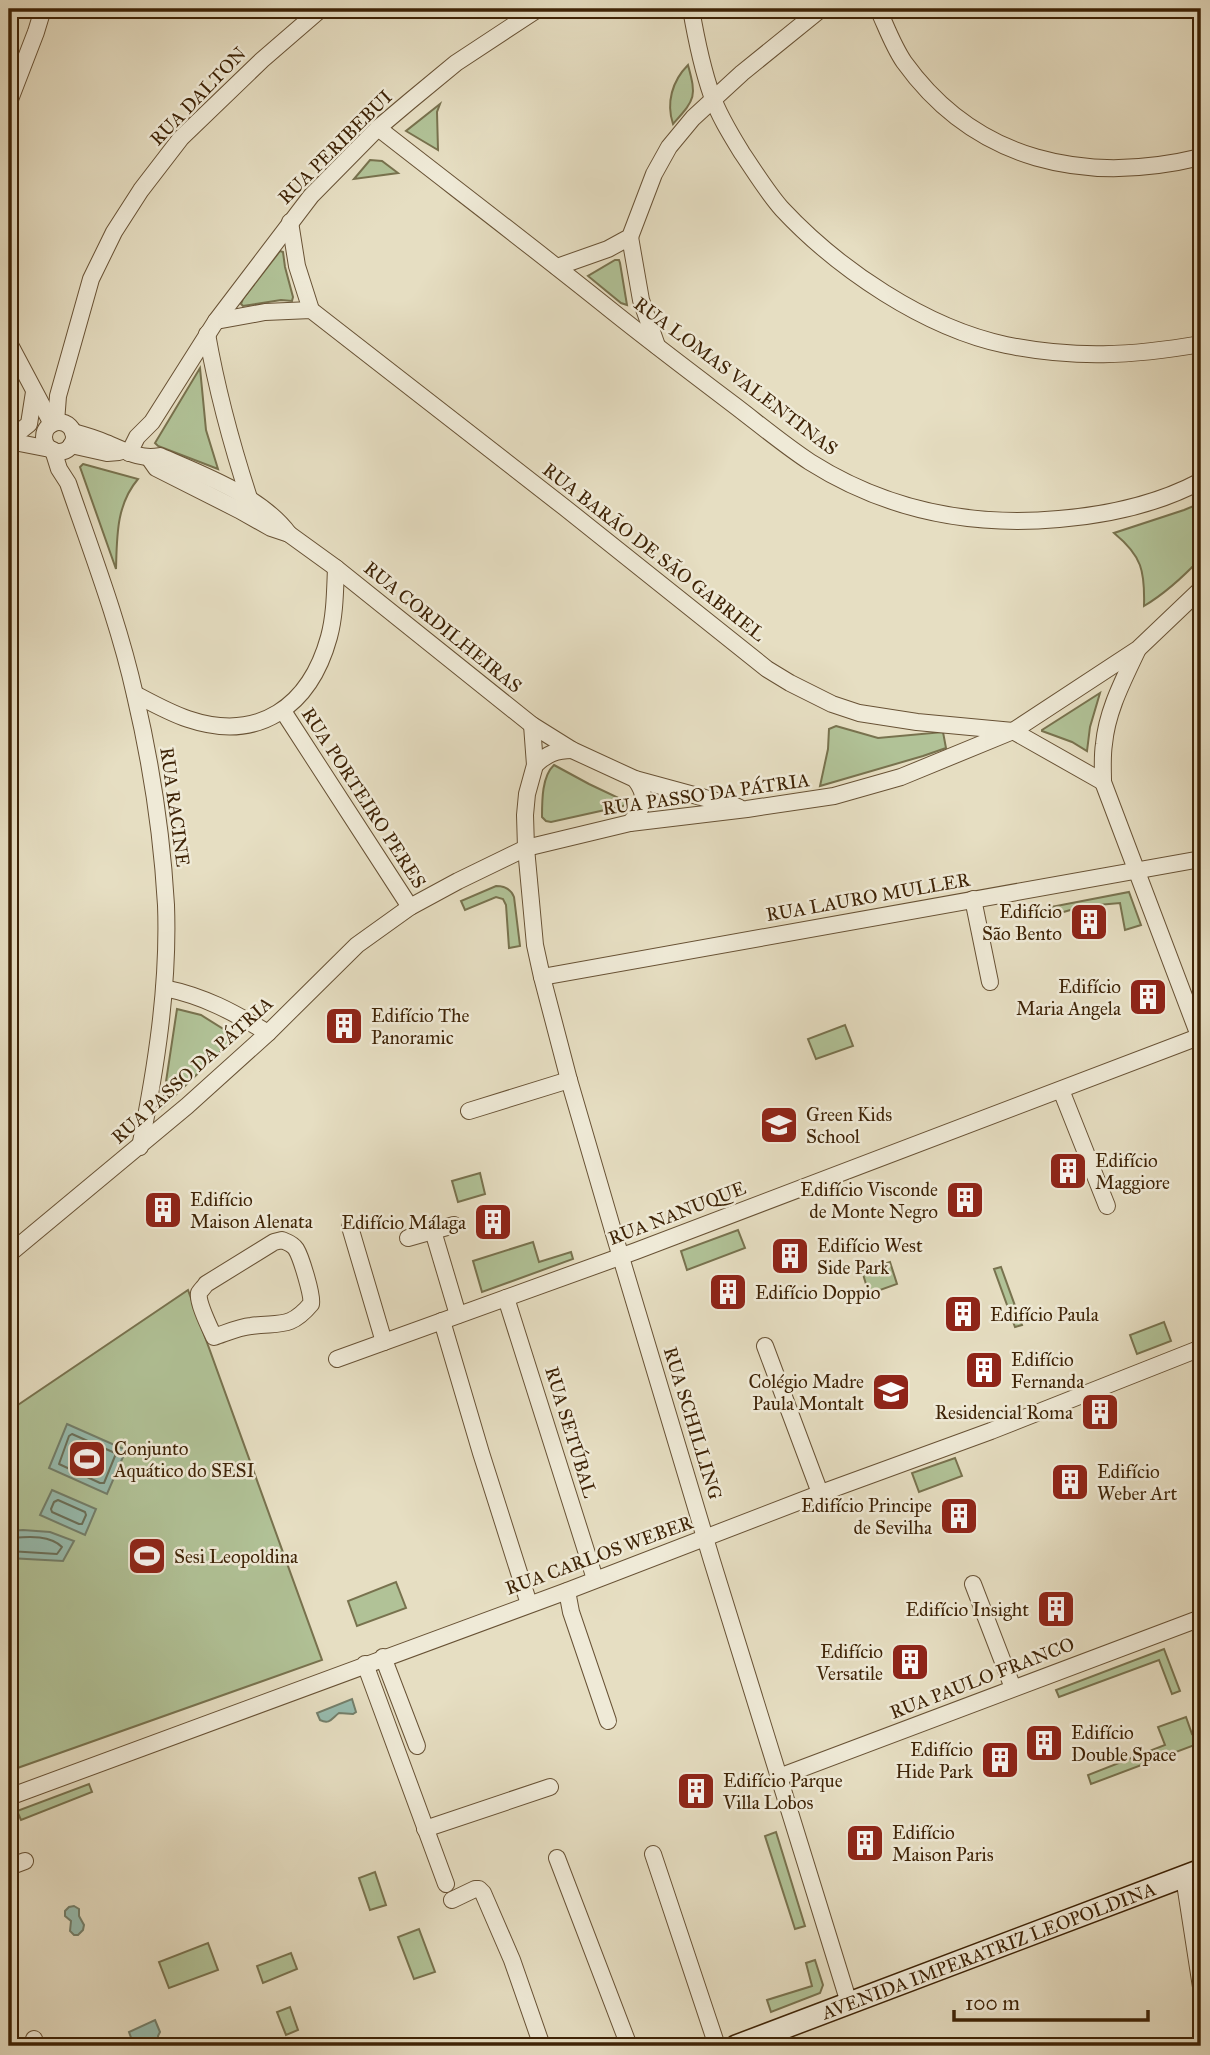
<svg xmlns="http://www.w3.org/2000/svg" width="1210" height="2055" font-family="'IM FELL Great Primer',serif">
<style>
.green{fill:#b1c297;stroke:#78724e;stroke-width:2}
.water{fill:#97bcaf;stroke:#737f6b;stroke-width:2}
.lines{fill:none;stroke-linecap:round;stroke-linejoin:round}
.shore{stroke:#6a705a;stroke-width:2}
.minor-casing{stroke:#685235;stroke-width:18}
.secondary-casing{stroke:#3e2306;stroke-width:24}
.minor{stroke:#efead7;stroke-width:16}
.secondary{stroke:#efead7;stroke-width:21}
.labels{text-anchor:middle;dominant-baseline:central;stroke-width:5;stroke-linejoin:round;paint-order:stroke}
.street-label{font-size:19px;fill:#3e2306;stroke:#efead7}
.poi-label{font-size:19px;fill:#3e2306;stroke:#efead7;text-anchor:start}
</style>
<rect width="100%" height="100%" fill="#e6dec2"/>
<filter id="stains"><feTurbulence type="fractalNoise" baseFrequency=".00286" numOctaves="4"/><feColorMatrix values="0 0 0 0 .2 0 0 0 0 .09 0 0 0 0 .02 0 0 0 .5 -.17"/></filter>
<radialGradient id="worn" r=".72"><stop offset=".6" stop-color="#630" stop-opacity="0"/><stop offset="1" stop-color="#630" stop-opacity=".3"/></radialGradient>
<g class="green">
<path d="M688,65C697,98 695,99 673,124C666,103 672,81 688,65Z"/>
<polygon points="440,104 437,112 438,150 406,131"/>
<polygon points="370,160 382,161 398,173 354,179"/>
<polygon points="280,251 283,252 285,267 293,297 292,301 281,300 243,306 241,304 243,299"/>
<polygon points="615,260 619,260 620,263 627,305 621,303 588,276"/>
<polygon points="200,368 206,430 218,469 158,446 155,443"/>
<path d="M83,464L138,479C116,505 117,537 116,569L80,467Z"/>
<path d="M1201,503V558C1184,576 1166,593 1144,606C1145,571 1142,556 1114,533L1184,510Z"/>
<polygon points="1100,693 1090,727 1087,751 1072,742 1042,731 1042,730"/>
<polygon points="836,726 878,738 943,732 946,748 923,756 820,786 828,749 829,729"/>
<path d="M554,765L589,784L625,801L627,803L623,806L551,822L546,821L542,817C542,800 542,776 554,765Z"/>
<path d="M496,886C504,886 511,889 514,897L520,946L509,948L506,905L503,899L496,897L465,910L461,901Z"/>
<polygon points="1129,892 1141,925 1125,930 1120,903 1098,905 1098,907 1075,911 1074,909 1053,915 1051,907"/>
<polygon points="177,1009 201,1015 236,1037 162,1108"/>
<polygon points="845,1025 853,1046 816,1059 808,1039"/>
<polygon points="480,1173 485,1194 458,1202 452,1181"/>
<polygon points="738,1230 745,1248 687,1270 681,1251"/>
<polygon points="533,1242 539,1262 571,1252 573,1259 482,1292 473,1261"/>
<polygon points="890,1262 897,1284 869,1294 862,1271"/>
<polygon points="1001,1267 1022,1325 1015,1327 994,1269"/>
<polygon points="188,1290 322,1660 9,1771 9,1411"/>
<polygon points="1164,1322 1171,1341 1137,1354 1130,1335"/>
<polygon points="955,1458 962,1476 919,1492 912,1473"/>
<polygon points="396,1582 406,1608 357,1626 348,1601"/>
<polygon points="1164,1649 1180,1691 1172,1694 1159,1660 1059,1697 1056,1690"/>
<polygon points="1186,1717 1192,1734 1196,1733 1200,1743 1091,1784 1088,1775 1165,1745 1158,1727"/>
<polygon points="89,1784 92,1792 21,1820 17,1811"/>
<polygon points="776,1832 805,1926 795,1929 765,1836"/>
<polygon points="375,1872 386,1905 370,1910 359,1878"/>
<polygon points="419,1929 435,1972 414,1979 398,1937"/>
<polygon points="208,1943 218,1970 169,1988 159,1962"/>
<polygon points="291,1953 297,1969 263,1983 257,1966"/>
<polygon points="815,1960 823,1985 820,1993 771,2012 767,2000 812,1986 806,1963"/>
<polygon points="290,2007 298,2030 286,2035 277,2012"/>
</g>
<g class="water">
<polygon points="67,1424 126,1450 107,1494 49,1468"/>
<polygon points="52,1490 96,1509 85,1535 40,1515"/>
<polygon points="23,1530 50,1532 74,1541 63,1561 9,1558 9,1531"/>
<path d="M352,1699L356,1712L353,1714L339,1713C332,1718 330,1725 320,1720L317,1713Z"/>
<polygon points="74,1906 79,1909 79,1916 84,1925 83,1930 78,1935 74,1935 70,1931 71,1921 65,1916 65,1911 69,1907"/>
<polygon points="155,2020 160,2032 158,2036 159,2046 134,2046 129,2032"/>
</g>
<g class="lines">
<g class="shore">
<polygon points="72,1434 115,1453 115,1456 104,1483 100,1483 59,1464 69,1436"/>
<polygon points="78,1446 103,1458 104,1461 99,1471 96,1471 71,1460 74,1448"/>
<polygon points="58,1500 85,1512 86,1515 82,1524 79,1524 52,1512 51,1509 54,1502"/>
<path d="M9,1538C26,1537 49,1534 62,1547L57,1554L9,1551"/>
</g>
<defs>
<g id="minor">
<path d="M691,9C696,38 702,68 712,96C719,116 731,135 742,153C755,172 767,192 782,209C838,269 925,328 1006,345C1075,359 1132,356 1201,344"/>
<path d="M878,9C886,26 893,46 904,62C976,162 1086,185 1201,157"/>
<polyline points="9,102 36,32 43,9"/>
<path d="M378,128C456,189 535,249 612,311C652,343 693,374 734,405C759,424 784,445 810,462C886,510 970,527 1059,519C1107,515 1158,504 1201,481"/>
<polyline points="290,222 297,266 311,310"/>
<polyline points="630,237 641,300 657,346"/>
<polyline points="557,267 608,249 630,237 654,174 669,147 693,118 742,73 821,9"/>
<polyline points="216,321 265,312 311,310 564,507 767,669 790,683 832,704 859,713 917,722 1013,731 1103,782"/>
<path d="M207,334C217,391 232,446 250,501"/>
<polyline points="9,343 52,424"/>
<polyline points="56,422 58,396 91,279 114,232 141,190 181,138 262,60 321,9"/>
<circle cx="59" cy="437" r="15"/>
<path d="M73,432C84,435 95,438 106,443C124,450 139,460 160,456C203,475 261,496 289,534"/>
<polyline points="9,440 29,424 34,392"/>
<polyline points="9,441 50,449"/>
<polyline points="71,445 107,453 119,452"/>
<path d="M53,450L59,469L68,483C92,553 119,623 135,695C151,763 162,835 166,905C169,986 156,1068 140,1147"/>
<polyline points="129,453 137,437 152,422 216,321 311,196 378,128 410,101 456,63 538,9"/>
<polyline points="149,458 156,468 239,510 271,528 289,534 336,568 532,725 572,750 635,779 738,807"/>
<path d="M1137,651C1123,681 1107,711 1104,744C1102,756 1103,770 1103,782L1201,1041"/>
<path d="M135,694C152,703 170,713 188,719C259,743 310,706 329,637C335,615 335,591 336,568"/>
<polyline points="283,711 410,907"/>
<polyline points="532,725 535,765 527,794 525,815 526,848 535,945 542,977 569,1080 614,1234 712,1561 849,2003"/>
<path d="M535,765C547,754 556,750 572,750"/>
<path d="M630,823C644,806 649,798 635,779"/>
<polyline points="973,899 990,982"/>
<polyline points="542,977 1201,859"/>
<path d="M164,988C204,996 233,1012 268,1033"/>
<polyline points="1061,1090 1107,1206"/>
<polyline points="469,1111 569,1080"/>
<polyline points="350,1227 384,1342"/>
<polyline points="433,1231 458,1315"/>
<polyline points="408,1238 454,1225"/>
<path d="M282,1240C287,1242 293,1244 296,1249C301,1257 313,1296 311,1304C290,1329 280,1322 251,1326C239,1327 226,1333 214,1337C210,1328 197,1302 199,1293C200,1291 205,1286 206,1284L274,1242Z"/>
<polyline points="9,1254 187,1106 268,1033 357,945 410,907 458,881 526,848 630,823 747,809 834,796 901,777 1013,731 1138,649 1201,589"/>
<polyline points="506,1298 595,1579"/>
<polyline points="442,1321 481,1453 529,1604"/>
<polyline points="765,1346 820,1493"/>
<polyline points="337,1359 636,1251 1201,1036"/>
<polyline points="973,1584 1013,1688"/>
<polyline points="567,1591 571,1612 608,1721"/>
<polyline points="383,1657 417,1746"/>
<polyline points="365,1664 446,1884"/>
<polyline points="779,1777 1201,1618"/>
<polyline points="9,1797 567,1591 824,1492 991,1431 1201,1348"/>
<polyline points="425,1829 550,1787"/>
<polyline points="653,1854 717,2046"/>
<polyline points="557,1858 629,2046"/>
<polyline points="9,1867 25,1861"/>
<polyline points="1184,1877 1201,1987"/>
<polyline points="452,1900 475,1889 479,1889 483,1893 512,1960 542,2046"/>
<polyline points="34,2039 37,2046"/>
</g>
<g id="secondary">
<path id="s1" d="M736,2046L1201,1870"/>
</g>
</defs>
<use href="#minor" class="minor-casing"/>
<use href="#secondary" class="secondary-casing"/>
<use href="#minor" class="minor"/>
<use href="#secondary" class="secondary"/>
</g>
<defs>
<symbol id="building-square" viewBox="-11 -11 22 22"><rect x="-9" y="-9" width="18" height="18" rx="4" fill="#8f2418" stroke="#efead7"/><path d="M-4-6H4V6H1V3H-1V6H-4ZM-2.5-4.3h1.7v1.8h-1.7ZM.8-4.3h1.7v1.8H.8ZM-2.5-1h1.7V.8h-1.7ZM.8-1h1.7V.8H.8Z" fill="#fff"/></symbol>
<symbol id="school-square" viewBox="-11 -11 22 22"><rect x="-9" y="-9" width="18" height="18" rx="4" fill="#8f2418" stroke="#efead7"/><path d="M0-5L7-2L0 1L-7-2ZM-4 1L0 2.5L4 1V4Q0 6-4 4Z" fill="#fff"/></symbol>
<symbol id="stadium-square" viewBox="-11 -11 22 22"><rect x="-9" y="-9" width="18" height="18" rx="4" fill="#8f2418" stroke="#efead7"/><path d="M0-5a6.5 5 0 1 0 0 10a6.5 5 0 1 0 0-10ZM-3.5-1.8h7v3.6h-7Z" fill="#fff"/></symbol>
</defs>
<g fill-rule="evenodd">
<use href="#building-square" x="1067" y="900" width="44" height="44"/>
<use href="#building-square" x="1126" y="975" width="44" height="44"/>
<use href="#building-square" x="322" y="1004" width="44" height="44"/>
<use href="#school-square" x="757" y="1103" width="44" height="44"/>
<use href="#building-square" x="1046" y="1149" width="44" height="44"/>
<use href="#building-square" x="943" y="1178" width="44" height="44"/>
<use href="#building-square" x="141" y="1188" width="44" height="44"/>
<use href="#building-square" x="471" y="1200" width="44" height="44"/>
<use href="#building-square" x="768" y="1234" width="44" height="44"/>
<use href="#building-square" x="706" y="1270" width="44" height="44"/>
<use href="#building-square" x="941" y="1292" width="44" height="44"/>
<use href="#building-square" x="962" y="1348" width="44" height="44"/>
<use href="#school-square" x="869" y="1370" width="44" height="44"/>
<use href="#building-square" x="1078" y="1390" width="44" height="44"/>
<use href="#stadium-square" x="65" y="1437" width="44" height="44"/>
<use href="#building-square" x="1048" y="1460" width="44" height="44"/>
<use href="#building-square" x="937" y="1494" width="44" height="44"/>
<use href="#stadium-square" x="125" y="1534" width="44" height="44"/>
<use href="#building-square" x="1034" y="1587" width="44" height="44"/>
<use href="#building-square" x="888" y="1640" width="44" height="44"/>
<use href="#building-square" x="1022" y="1721" width="44" height="44"/>
<use href="#building-square" x="978" y="1738" width="44" height="44"/>
<use href="#building-square" x="674" y="1769" width="44" height="44"/>
<use href="#building-square" x="843" y="1821" width="44" height="44"/>
</g>
<g class="labels">
<g class="street-label">
<text transform="translate(198 96) rotate(-46)">RUA DALTON</text>
<text transform="translate(335 147) rotate(-45)">RUA PERIBEBUI</text>
<text transform="translate(736 376) rotate(37)">RUA LOMAS VALENTINAS</text>
<text transform="translate(654 552) rotate(38)">RUA BARÃO DE SÃO GABRIEL</text>
<text transform="translate(443 627) rotate(39)">RUA CORDILHEIRAS</text>
<text transform="translate(706 794) rotate(-8)">RUA PASSO DA PÁTRIA</text>
<text transform="translate(364 798) rotate(57)">RUA PORTEIRO PERES</text>
<text transform="translate(175 807) rotate(82)">RUA RACINE</text>
<text transform="translate(868 897) rotate(-10)">RUA LAURO MULLER</text>
<text transform="translate(192 1070) rotate(-42)">RUA PASSO DA PÁTRIA</text>
<text transform="translate(677 1213) rotate(-21)">RUA NANUQUE</text>
<text transform="translate(693 1423) rotate(73)">RUA SCHILLING</text>
<text transform="translate(571 1432) rotate(73)">RUA SETÚBAL</text>
<text transform="translate(599 1555) rotate(-20)">RUA CARLOS WEBER</text>
<text transform="translate(982 1678) rotate(-21)">RUA PAULO FRANCO</text>
<text stroke="none"><textPath href="#s1" startOffset="270">AVENIDA IMPERATRIZ LEOPOLDINA</textPath></text>
</g>
<g class="poi-label">
<text x="1062" y="911" text-anchor="end">Edifício<tspan x="1062" dy="22">São Bento</tspan></text>
<text x="1121" y="986" text-anchor="end">Edifício<tspan x="1121" dy="22">Maria Angela</tspan></text>
<text x="371" y="1015">Edifício The<tspan x="371" dy="22">Panoramic</tspan></text>
<text x="806" y="1114">Green Kids<tspan x="806" dy="22">School</tspan></text>
<text x="1095" y="1160">Edifício<tspan x="1095" dy="22">Maggiore</tspan></text>
<text x="938" y="1189" text-anchor="end">Edifício Visconde<tspan x="938" dy="22">de Monte Negro</tspan></text>
<text x="190" y="1199">Edifício<tspan x="190" dy="22">Maison Alenata</tspan></text>
<text x="466" y="1222" text-anchor="end">Edifício Málaga</text>
<text x="817" y="1245">Edifício West<tspan x="817" dy="22">Side Park</tspan></text>
<text x="755" y="1292">Edifício Doppio</text>
<text x="990" y="1314">Edifício Paula</text>
<text x="1011" y="1359">Edifício<tspan x="1011" dy="22">Fernanda</tspan></text>
<text x="864" y="1381" text-anchor="end">Colégio Madre<tspan x="864" dy="22">Paula Montalt</tspan></text>
<text x="1073" y="1412" text-anchor="end">Residencial Roma</text>
<text x="114" y="1448">Conjunto<tspan x="114" dy="22">Aquático do SESI</tspan></text>
<text x="1097" y="1471">Edifício<tspan x="1097" dy="22">Weber Art</tspan></text>
<text x="932" y="1505" text-anchor="end">Edifício Principe<tspan x="932" dy="22">de Sevilha</tspan></text>
<text x="174" y="1556">Sesi Leopoldina</text>
<text x="1029" y="1609" text-anchor="end">Edifício Insight</text>
<text x="883" y="1651" text-anchor="end">Edifício<tspan x="883" dy="22">Versatile</tspan></text>
<text x="1071" y="1732">Edifício<tspan x="1071" dy="22">Double Space</tspan></text>
<text x="973" y="1749" text-anchor="end">Edifício<tspan x="973" dy="22">Hide Park</tspan></text>
<text x="723" y="1780">Edifício Parque<tspan x="723" dy="22">Villa Lobos</tspan></text>
<text x="892" y="1832">Edifício<tspan x="892" dy="22">Maison Paris</tspan></text>
</g>
</g>
<rect width="1210" height="2055" fill="none" stroke="#e6dec2" stroke-width="35"/>
<rect x="10" y="10" width="1189" height="2034" fill="none" stroke="#3e2306" stroke-width="3.5"/>
<rect x="18" y="18" width="1175" height="2020" fill="none" stroke="#3e2306" stroke-width="2"/>
<path d="M954 2010v10h194v-10" fill="none" stroke="#3e2306" stroke-width="3.5"/>
<text x="965" y="2010" font-size="21" fill="#3e2306" stroke="#efead7" stroke-width="5" paint-order="stroke">100 m</text>
<rect width="100%" height="100%" filter="url(#stains)"/>
<rect width="100%" height="100%" fill="url(#worn)"/>
</svg>
